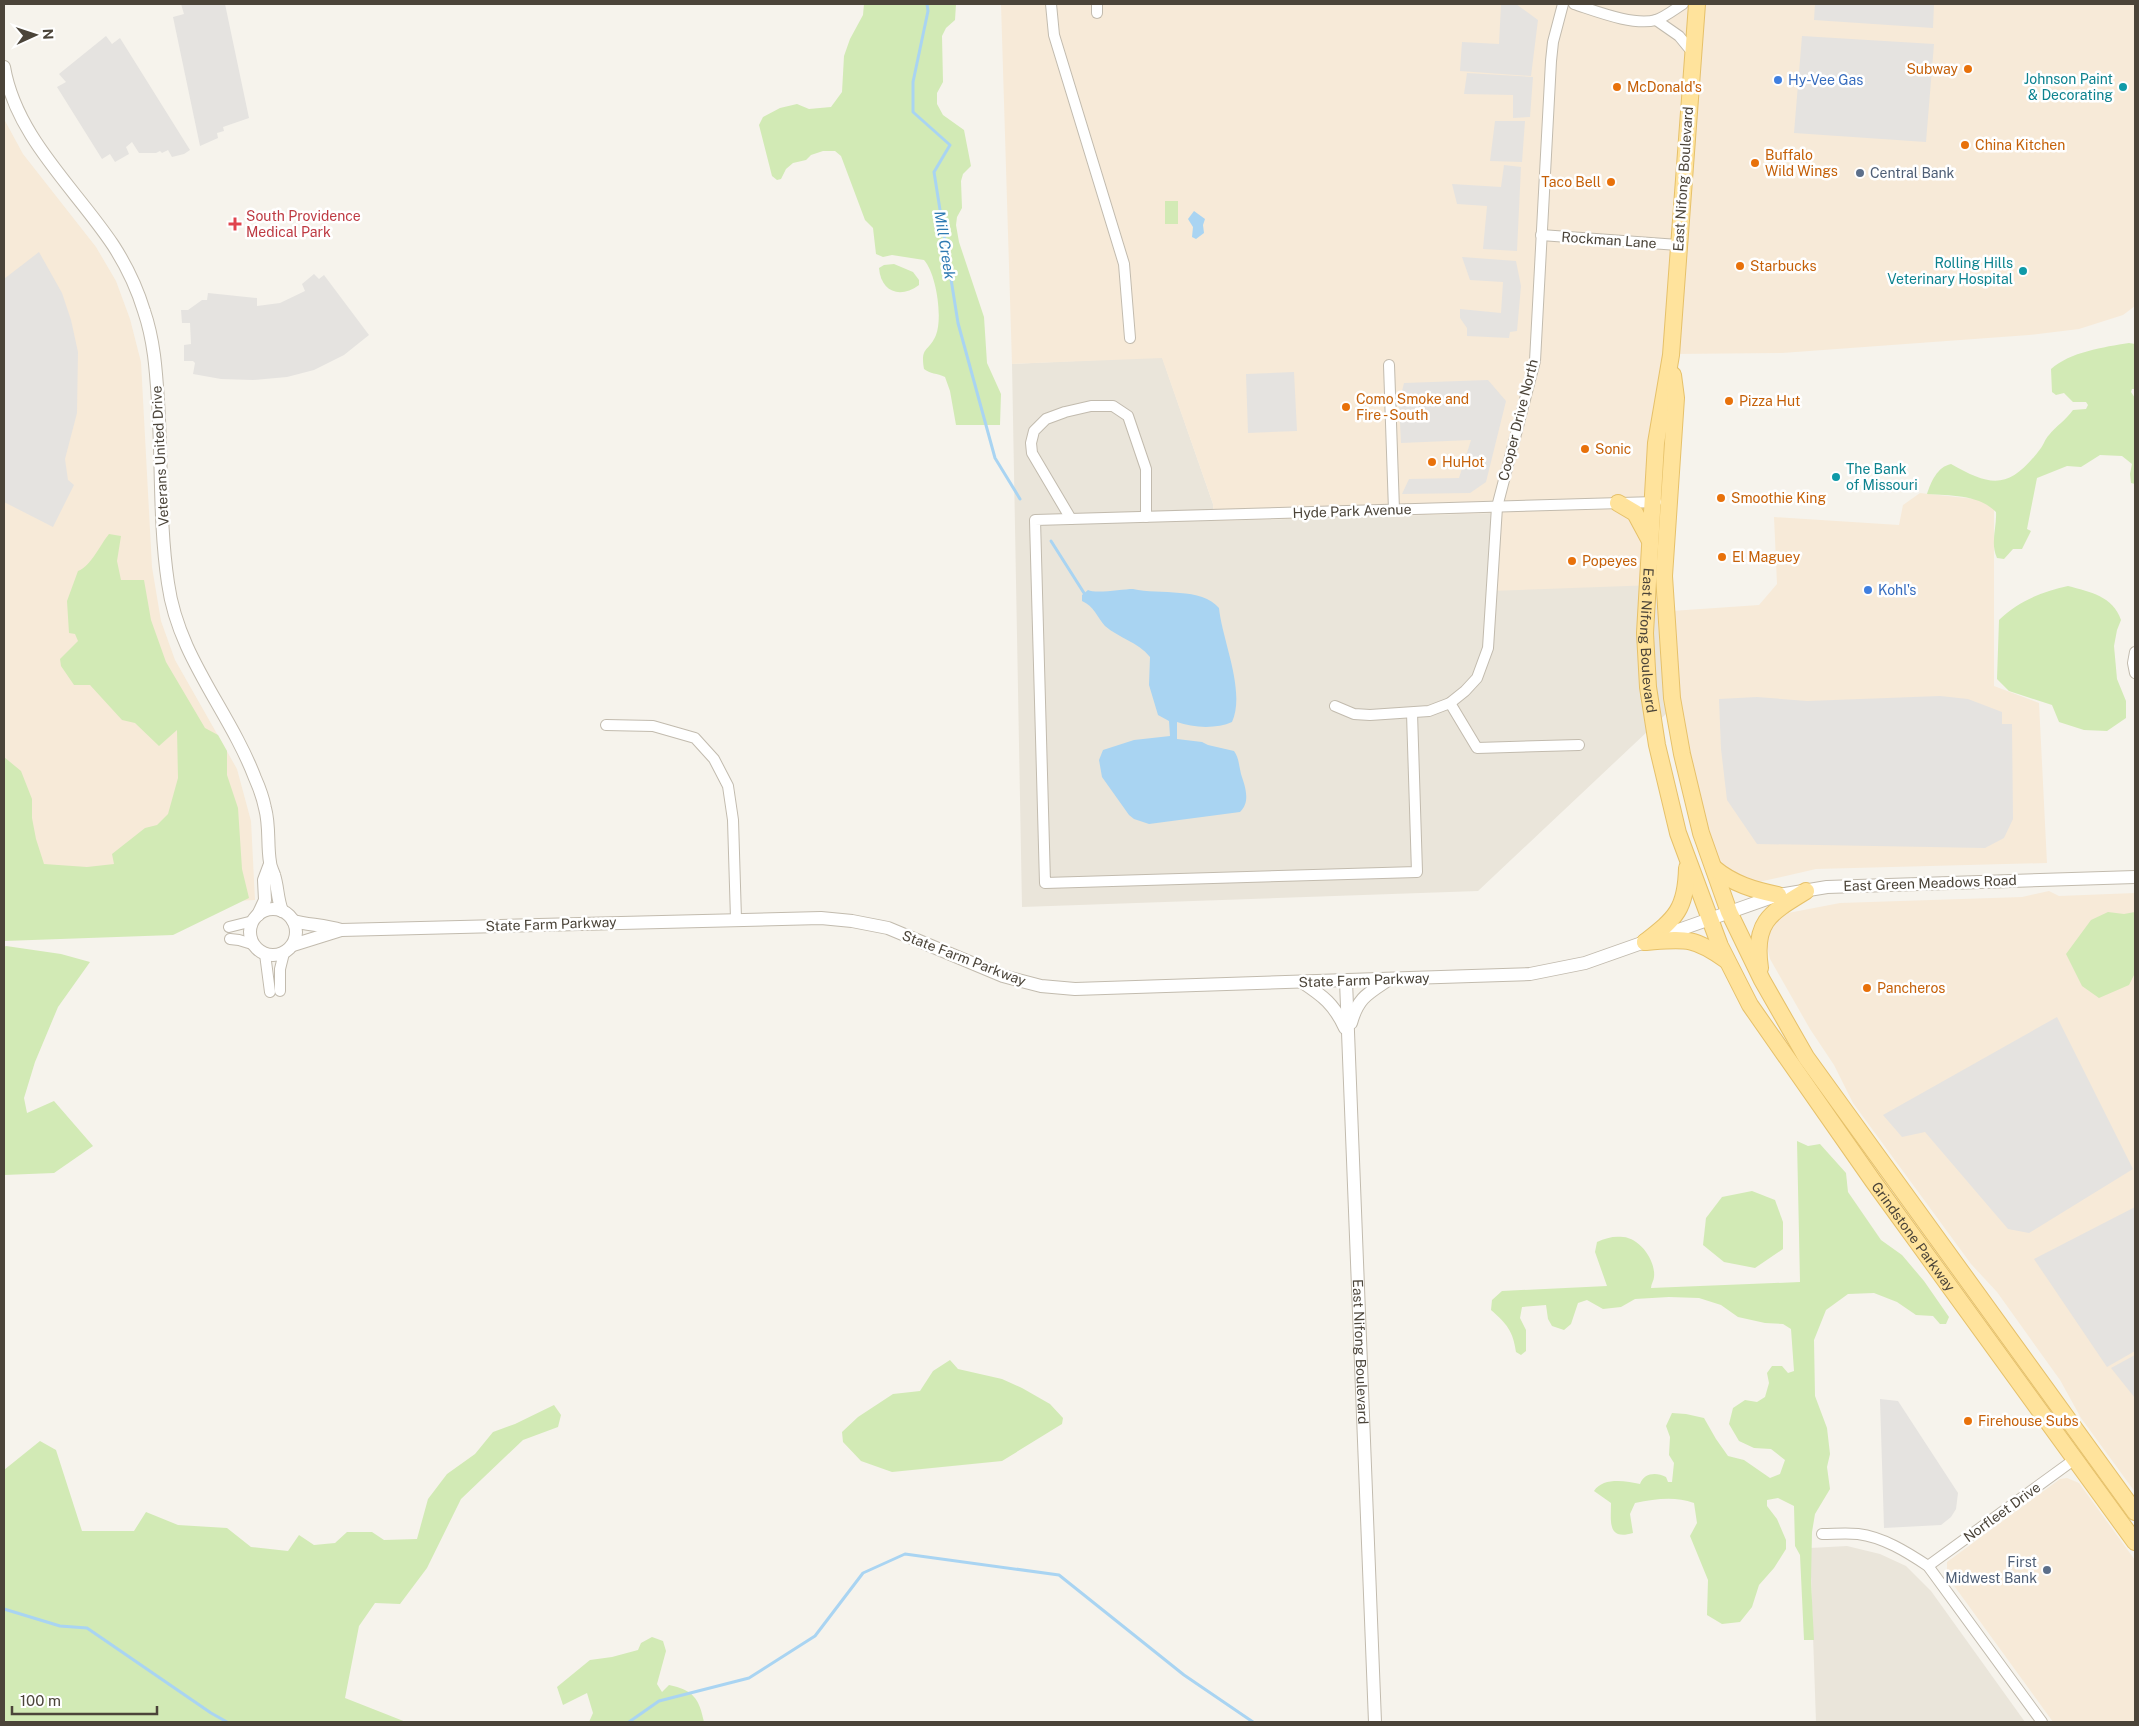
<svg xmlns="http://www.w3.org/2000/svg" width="2139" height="1726" font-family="'Public Sans',sans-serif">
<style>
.residential{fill:#eae5da}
.commercial{fill:#f7ead8}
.green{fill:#d2eab5}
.parking{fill:#e5e3e0}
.water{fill:#a9d4f2}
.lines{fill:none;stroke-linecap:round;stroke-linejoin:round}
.stream{stroke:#a9d4f2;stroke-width:3}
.minor-casing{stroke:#c2bbae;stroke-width:12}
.tertiary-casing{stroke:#c2bbae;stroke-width:14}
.primary-casing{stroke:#e6c16a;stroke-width:18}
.minor{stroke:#fff;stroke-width:10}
.tertiary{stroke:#fff;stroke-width:12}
.primary{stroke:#ffe39c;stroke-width:16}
.food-dot{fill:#e8710a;stroke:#fff;stroke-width:2}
.shop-dot{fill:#3f7fe0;stroke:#fff;stroke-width:2}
.culture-dot{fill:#0f9aa8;stroke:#fff;stroke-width:2}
.service-dot{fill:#5c6f8a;stroke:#fff;stroke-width:2}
.health-dot{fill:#e0444e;stroke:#fff;stroke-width:2}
.labels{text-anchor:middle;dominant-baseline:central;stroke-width:5;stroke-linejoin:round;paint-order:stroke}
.food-label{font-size:14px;fill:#c56008;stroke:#fff;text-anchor:start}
.culture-label{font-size:14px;fill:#0d838f;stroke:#fff;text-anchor:end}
.shop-label{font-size:14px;fill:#366cbe;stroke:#fff;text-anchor:start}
.service-label{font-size:14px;fill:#4e5e75;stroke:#fff;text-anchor:start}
.street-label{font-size:14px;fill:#4b4439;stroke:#fff}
.health-label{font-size:14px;fill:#be3a42;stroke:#fff;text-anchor:start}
.water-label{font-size:15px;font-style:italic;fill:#2e7ab2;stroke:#fff}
</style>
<rect width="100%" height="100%" fill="#f6f3ec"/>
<g class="residential">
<polygon points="1162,357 1213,504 1214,521 1492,513 1655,585 1666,714 1478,891 1022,907 1012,364"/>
<polygon points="1847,1546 1880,1554 1906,1566 1931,1591 2025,1722 1816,1722 1810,1548"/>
</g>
<g class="commercial">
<polygon points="1001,4 2135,4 2135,306 2123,315 2079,329 2029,335 1782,353 1672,354 1655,585 1489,591 1492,513 1214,521 1213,504 1162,358 1012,364"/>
<polygon points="4,119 23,154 96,247 116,281 130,319 141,362 152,567 161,621 175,660 237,769 251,821 255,900 4,914"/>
<polygon points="1920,493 1994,501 1994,686 2039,703 2047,863 1816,869 1715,892 1677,764 1666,714 1657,612 1759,605 1777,584 1774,517 1899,525 1903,505"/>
<polygon points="2049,891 2059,896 2135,893 2135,1492 2081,1418 2060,1380 1997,1292 1971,1264 1853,1103 1834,1065 1810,1029 1770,959 1767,946 1770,932 1778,921 1788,913 1840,903 2022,897"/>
<polygon points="2067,1478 2079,1483 2135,1560 2135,1722 2053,1722 1947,1576 1947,1562 2060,1479"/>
</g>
<g class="green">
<path d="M864,4H956L955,20L946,28L942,36L943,82L937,93V104L943,115L964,130L971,166L963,174L961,181L962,208L957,217L956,225L959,242L984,317L987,363L1001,394L1000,425H956L950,391L945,377C937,373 930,374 924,369C920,346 929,352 936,335C943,317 936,273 924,260L892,255L883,257L876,254L873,228L865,220L841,156L835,151H823L811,155L806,160L793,163L786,169L781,179L777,180L772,176L759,125L763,117L780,108L797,104L809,109L831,107L842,92L844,56L850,39L863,15Z"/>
<rect x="1165" y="201" width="13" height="23"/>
<path d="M894,264L913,272L919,280V285C900,299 881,292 879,268L884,265Z"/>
<path d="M2129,343L2135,344V389H2132L2131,392L2135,398V484L2131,483L2130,474L2132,464L2122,456L2100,455L2081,467L2067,466L2037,478L2027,529L2031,531L2022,549H2013L2004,559L1997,558C1990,542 1997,528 1996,512C1978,494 1951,496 1927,494C1931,482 1937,467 1951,464C1993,488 2010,489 2041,448C2044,444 2045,439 2049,435C2056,426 2066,420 2073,410L2086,409L2088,405L2086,402H2073L2064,393L2056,395L2052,392L2051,369C2070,352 2104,347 2129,343Z"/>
<path d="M109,534L121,536L117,561L121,580H144L151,620L166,662L205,728L218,735L227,751V775L238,808L242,869L249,898L173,935L4,941V757L21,771L32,799V818L36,839L44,864L87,867L114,864L112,854L145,828L157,825L168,814L178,778L177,730L159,746L135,723L122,720L90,685H74L61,666L60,659L78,641L75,634L69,633L67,601L78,571C91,566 100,545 109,534Z"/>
<path d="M2068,586C2090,592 2113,596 2121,620L2117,630L2114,646L2117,679L2126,701V718L2107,731L2084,730L2059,722L2052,705L2009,691L1997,679L1999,620C2019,601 2041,592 2068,586Z"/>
<polygon points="2108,912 2124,914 2135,912 2135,973 2129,985 2099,998 2082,986 2066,954 2091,920"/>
<polygon points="6,946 61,954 90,962 58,1007 35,1062 24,1098 27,1113 54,1101 93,1146 54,1173 4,1175 4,947"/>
<path d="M1797,1141L1808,1146L1820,1144L1846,1173L1848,1192L1881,1240L1902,1255L1924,1281L1949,1317L1946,1324H1940L1933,1316L1916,1315L1897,1302L1874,1293L1848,1294L1826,1310L1814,1340L1815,1396L1827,1428L1830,1454L1827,1467L1830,1489L1815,1514L1812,1532L1811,1581L1814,1640H1804L1800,1555L1795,1546L1794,1506L1778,1498L1767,1500V1506L1777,1519L1786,1540V1549L1774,1568L1759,1585L1752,1607L1740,1622L1722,1624L1707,1615L1708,1580L1690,1536L1697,1523L1694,1503C1674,1496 1656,1499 1635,1503L1630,1514L1633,1533C1607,1541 1611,1521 1611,1503L1594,1491C1603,1477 1626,1481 1640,1484C1644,1473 1656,1472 1666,1477L1668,1482H1672L1674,1463L1669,1455L1670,1437L1666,1426L1672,1413L1686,1414L1704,1418L1716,1439L1728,1456L1744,1460L1770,1478L1780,1474L1785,1460L1771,1449L1754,1448L1739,1441L1729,1424L1733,1408L1745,1400L1757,1402L1765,1397L1769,1383L1767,1373L1772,1366H1782L1788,1373L1794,1371L1791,1329L1783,1324L1765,1323L1738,1317L1721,1305L1699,1298L1669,1297L1635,1299L1621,1307L1603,1309L1587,1300L1578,1303L1571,1324L1564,1330L1552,1326L1548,1319L1546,1305L1522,1307L1520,1318L1526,1330V1351L1521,1355L1516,1352C1513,1331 1507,1324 1491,1310L1492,1300L1502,1291L1607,1286L1595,1252L1597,1242C1606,1238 1613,1236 1623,1237C1640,1238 1656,1261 1654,1277C1654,1280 1651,1284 1651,1288L1800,1282Z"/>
<polygon points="1752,1191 1775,1200 1783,1222 1783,1249 1755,1268 1724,1262 1703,1245 1706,1218 1722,1197"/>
<polygon points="950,1360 958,1369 1002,1379 1022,1388 1050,1404 1063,1418 1062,1424 1002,1461 892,1472 861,1461 843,1442 842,1432 858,1417 893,1394 920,1391 933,1371"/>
<polygon points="554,1405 561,1415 558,1427 523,1440 461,1499 427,1568 400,1604 375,1603 359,1626 345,1698 406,1722 4,1722 4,1470 40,1441 56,1450 82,1531 134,1531 146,1512 178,1525 227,1528 251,1547 288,1551 299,1535 314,1545 335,1543 347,1532 372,1532 384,1540 417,1539 428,1499 447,1474 475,1454 493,1432 515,1424"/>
<path d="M652,1637L663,1641L666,1651L657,1684L662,1692L669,1685C693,1690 699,1698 704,1722H589L593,1713L587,1693L563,1705L557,1687L590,1660L612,1657L638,1650L641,1643Z"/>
</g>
<g class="parking">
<polygon points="181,4 225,4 249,118 223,127 224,131 217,133 218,138 200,146 173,17 184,14"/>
<polygon points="1501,4 1516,4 1538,20 1531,76 1460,71 1462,42 1499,44"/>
<polygon points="1815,4 1934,4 1933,28 1814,20"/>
<polygon points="106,36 112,44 120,38 190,150 184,154 172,157 168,150 162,153 160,151 156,153 139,153 132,142 126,147 129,154 115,162 110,154 102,159 57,87 66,82 59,74"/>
<polygon points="1802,36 1934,44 1926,142 1794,133"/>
<polygon points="1467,73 1533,77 1530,117 1513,118 1513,95 1464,94"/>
<polygon points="1495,121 1525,121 1522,162 1490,161"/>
<polygon points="1504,165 1521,167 1517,251 1483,249 1487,206 1457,204 1452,184 1501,187"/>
<polygon points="39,252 62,293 71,320 78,352 77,413 65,459 68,480 74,485 53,527 4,502 4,279"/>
<polygon points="1462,257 1516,261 1521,286 1517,331 1510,332 1509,338 1467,336 1467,328 1460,318 1460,309 1501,313 1503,282 1470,280"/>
<polygon points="314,274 319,279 324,275 369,335 344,355 314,370 287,377 253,380 221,379 193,374 195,363 193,361 184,361 184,345 191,344 190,323 182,323 181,310 188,310 202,300 207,300 208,293 257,298 257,306 280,303 305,291 302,284"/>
<polygon points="1294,372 1297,431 1248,433 1246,374"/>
<polygon points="1488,380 1506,401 1486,482 1470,493 1402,494 1409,479 1459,478 1471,440 1401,443 1399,403 1404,383"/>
<polygon points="1940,696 1968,699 2002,712 2002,724 2012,724 2013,819 2004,838 1985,848 1757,844 1727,800 1721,749 1719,699 1757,697 1807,701"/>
<polygon points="2057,1017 2133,1169 2029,1233 2008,1229 1925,1132 1902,1137 1883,1115"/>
<polygon points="2135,1207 2135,1351 2107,1367 2034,1259"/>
<polygon points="2135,1355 2135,1398 2111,1368"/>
<polygon points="1880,1399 1898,1401 1958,1493 1956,1509 1951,1517 1941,1525 1884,1528"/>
</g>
<g class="water">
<polygon points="1194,211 1205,219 1203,225 1204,233 1196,239 1192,237 1193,227 1188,219"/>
<path d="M1133,589C1160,595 1202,587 1219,608C1222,640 1246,691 1232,722C1217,729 1193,728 1177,722V739L1202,742L1208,745L1234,751C1239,758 1239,766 1241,774C1245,786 1251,802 1240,812L1149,824L1134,819L1129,815L1102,777L1099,760L1103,750L1134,740L1170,736L1169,721L1158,715L1149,685L1150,657C1138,642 1119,638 1105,626C1097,617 1094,606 1082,601V595L1088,590C1096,594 1123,589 1133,589Z"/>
</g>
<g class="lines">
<g class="stream">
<polyline points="927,4 928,11 913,82 913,112 950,145 934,172 958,323 995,458 1020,499"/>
<polyline points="1051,541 1084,593"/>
<polyline points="4,1609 60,1626 87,1628 211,1713 227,1722"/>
<polyline points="629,1722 659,1701 749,1678 815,1636 863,1573 905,1554 1059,1575 1184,1675 1253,1722"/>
</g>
<defs>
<g id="minor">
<polyline points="1051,4 1054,35 1124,264 1130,338"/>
<polyline points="1097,4 1097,13"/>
<path d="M1574,4C1596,11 1633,26 1656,20C1665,17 1675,9 1683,4"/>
<polyline points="1656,20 1679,36 1693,53"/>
<polyline points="1541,235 1678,245"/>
<polyline points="1389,365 1394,510"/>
<polyline points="1071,519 1032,453 1031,443 1034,431 1046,419 1065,412 1091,406 1113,406 1128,416 1146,469 1146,517"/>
<polyline points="2135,652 2133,663 2135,673"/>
<polyline points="1450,703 1477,748 1579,745"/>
<polyline points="1335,706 1354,714 1370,715 1429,711 1450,703 1465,691 1477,678 1488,648 1497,507 1535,361 1551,61 1553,42 1563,4"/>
<polyline points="1412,713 1417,872 1045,883 1035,520 1656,502"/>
<polyline points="606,725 653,726 695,738 714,759 728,786 733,820 736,919"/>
<polyline points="229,927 253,921"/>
<polyline points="230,939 239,940 252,944"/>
<polyline points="265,954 270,992"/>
<polyline points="280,991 280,969 284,953"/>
<path d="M1822,1534C1834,1534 1846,1533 1858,1534C1883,1537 1907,1552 1928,1566L2042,1722"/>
<polyline points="1928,1566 2075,1459"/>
</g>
<g id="tertiary">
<path d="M4,67C16,137 75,188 113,245C126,265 137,288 144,311C154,340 156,370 158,401C162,461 159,523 168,583C178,657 229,710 255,778C259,787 263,798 265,808C270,826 267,845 270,862C270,867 273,871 274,875C278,887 277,898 282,911"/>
<circle cx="273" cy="932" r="23"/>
<polyline points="258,915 265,900 264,880 270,864"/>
<path d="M293,921C309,925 325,925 341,930"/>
<polyline points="293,945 341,930 821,918 852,921 888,928 1003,976 1041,986 1075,989 1530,974 1585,963 1778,895 1827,887 2135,877"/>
<path id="s1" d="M1346,981L1375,1722"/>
<path d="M1302,982C1323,996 1334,1004 1345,1028"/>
<path d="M1351,1023C1358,998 1367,994 1388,980"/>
</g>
<g id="primary">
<path id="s2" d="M1697,4L1671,355L1656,443L1645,633L1648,687L1657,745L1678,833L1720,946L1750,1005L1873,1181L2135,1542"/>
<polyline points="1673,375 1676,398 1664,576 1672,698 1682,754 1701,833 1729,912 1762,980 1806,1057 2135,1512"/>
<polyline points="1618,503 1635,513 1649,539"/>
<path d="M1714,868C1733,884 1754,890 1778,895"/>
<path d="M1645,942C1676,918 1686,909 1687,868"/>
<path d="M1645,942C1684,939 1693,936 1726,960"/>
<path d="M1760,968C1753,922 1770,913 1806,891"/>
</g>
</defs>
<use href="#minor" class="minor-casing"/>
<use href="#tertiary" class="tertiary-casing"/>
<use href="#primary" class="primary-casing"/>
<use href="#minor" class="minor"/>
<use href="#tertiary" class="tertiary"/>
<use href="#primary" class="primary"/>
</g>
<g class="food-dot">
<circle cx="1968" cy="69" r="5"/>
<circle cx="1617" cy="87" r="5"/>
<circle cx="1965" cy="145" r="5"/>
<circle cx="1755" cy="163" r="5"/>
<circle cx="1611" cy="182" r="5"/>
<circle cx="1740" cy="266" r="5"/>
<circle cx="1729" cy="401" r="5"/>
<circle cx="1346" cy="407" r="5"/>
<circle cx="1585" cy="449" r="5"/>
<circle cx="1432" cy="462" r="5"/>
<circle cx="1721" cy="498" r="5"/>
<circle cx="1722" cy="557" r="5"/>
<circle cx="1572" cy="561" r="5"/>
<circle cx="1867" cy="988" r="5"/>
<circle cx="1968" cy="1421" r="5"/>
</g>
<g class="shop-dot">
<circle cx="1778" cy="80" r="5"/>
<circle cx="1868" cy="590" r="5"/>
</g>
<g class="culture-dot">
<circle cx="2123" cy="87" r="5"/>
<circle cx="2023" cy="271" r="5"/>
<circle cx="1836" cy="477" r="5"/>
</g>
<g class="service-dot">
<circle cx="1860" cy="173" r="5"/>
<circle cx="2047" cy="1570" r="5"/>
</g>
<path class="health-dot" d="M232.5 216.5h5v5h5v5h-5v5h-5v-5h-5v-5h5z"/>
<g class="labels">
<g class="food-label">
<text x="1958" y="69" text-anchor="end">Subway</text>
<text x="1627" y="87">McDonald's</text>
<text x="1975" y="145">China Kitchen</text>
<text x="1765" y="155">Buffalo<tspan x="1765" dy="16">Wild Wings</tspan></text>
<text x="1601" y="182" text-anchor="end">Taco Bell</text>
<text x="1750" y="266">Starbucks</text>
<text x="1356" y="399">Como Smoke and<tspan x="1356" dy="16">Fire - South</tspan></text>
<text x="1739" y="401">Pizza Hut</text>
<text x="1595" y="449">Sonic</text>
<text x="1442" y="462">HuHot</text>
<text x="1731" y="498">Smoothie King</text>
<text x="1732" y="557">El Maguey</text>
<text x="1582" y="561">Popeyes</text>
<text x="1877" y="988">Pancheros</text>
<text x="1978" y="1421">Firehouse Subs</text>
</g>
<g class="culture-label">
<text x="2113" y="79">Johnson Paint<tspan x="2113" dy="16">&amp; Decorating</tspan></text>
<text x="2013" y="263">Rolling Hills<tspan x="2013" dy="16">Veterinary Hospital</tspan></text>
<text x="1846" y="469" text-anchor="start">The Bank<tspan x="1846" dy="16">of Missouri</tspan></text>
</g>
<g class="shop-label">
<text x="1788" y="80">Hy-Vee Gas</text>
<text x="1878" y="590">Kohl's</text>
</g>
<g class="service-label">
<text x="1870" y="173">Central Bank</text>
<text x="2037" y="1562" text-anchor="end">First<tspan x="2037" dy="16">Midwest Bank</tspan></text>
</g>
<g class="street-label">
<text transform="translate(1683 179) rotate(-86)">East Nifong Boulevard</text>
<text transform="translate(1609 240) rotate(4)">Rockman Lane</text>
<text transform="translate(1518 420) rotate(-76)">Cooper Drive North</text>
<text transform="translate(160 456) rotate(-93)">Veterans United Drive</text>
<text transform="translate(1352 511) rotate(-2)">Hyde Park Avenue</text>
<text stroke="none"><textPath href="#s2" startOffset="639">East Nifong Boulevard</textPath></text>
<text transform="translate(1930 883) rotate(-2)">East Green Meadows Road</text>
<text transform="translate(551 924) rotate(-2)">State Farm Parkway</text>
<text transform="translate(964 958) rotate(21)">State Farm Parkway</text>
<text transform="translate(1364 980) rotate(-2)">State Farm Parkway</text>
<text stroke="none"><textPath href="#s2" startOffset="1305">Grindstone Parkway</textPath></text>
<text stroke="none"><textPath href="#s1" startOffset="371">East Nifong Boulevard</textPath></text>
<text transform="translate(2002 1512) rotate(-36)">Norfleet Drive</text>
</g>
<g class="health-label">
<text x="246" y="216">South Providence<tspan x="246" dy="16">Medical Park</tspan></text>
</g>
<g class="water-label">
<text transform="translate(945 245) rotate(81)">Mill Creek</text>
</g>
</g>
<rect width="2139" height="1726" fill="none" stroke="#4b4439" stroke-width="10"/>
<g transform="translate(35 35) rotate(87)" stroke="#ffffff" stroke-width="4" paint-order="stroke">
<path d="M0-4L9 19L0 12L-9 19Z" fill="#4b4439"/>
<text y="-8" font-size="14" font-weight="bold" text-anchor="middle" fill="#4b4439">N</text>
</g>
<path d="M12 1706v8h145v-8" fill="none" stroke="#4b4439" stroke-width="2.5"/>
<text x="20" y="1706" font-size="15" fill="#4b4439" stroke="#ffffff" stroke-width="4" paint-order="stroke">100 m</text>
</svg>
